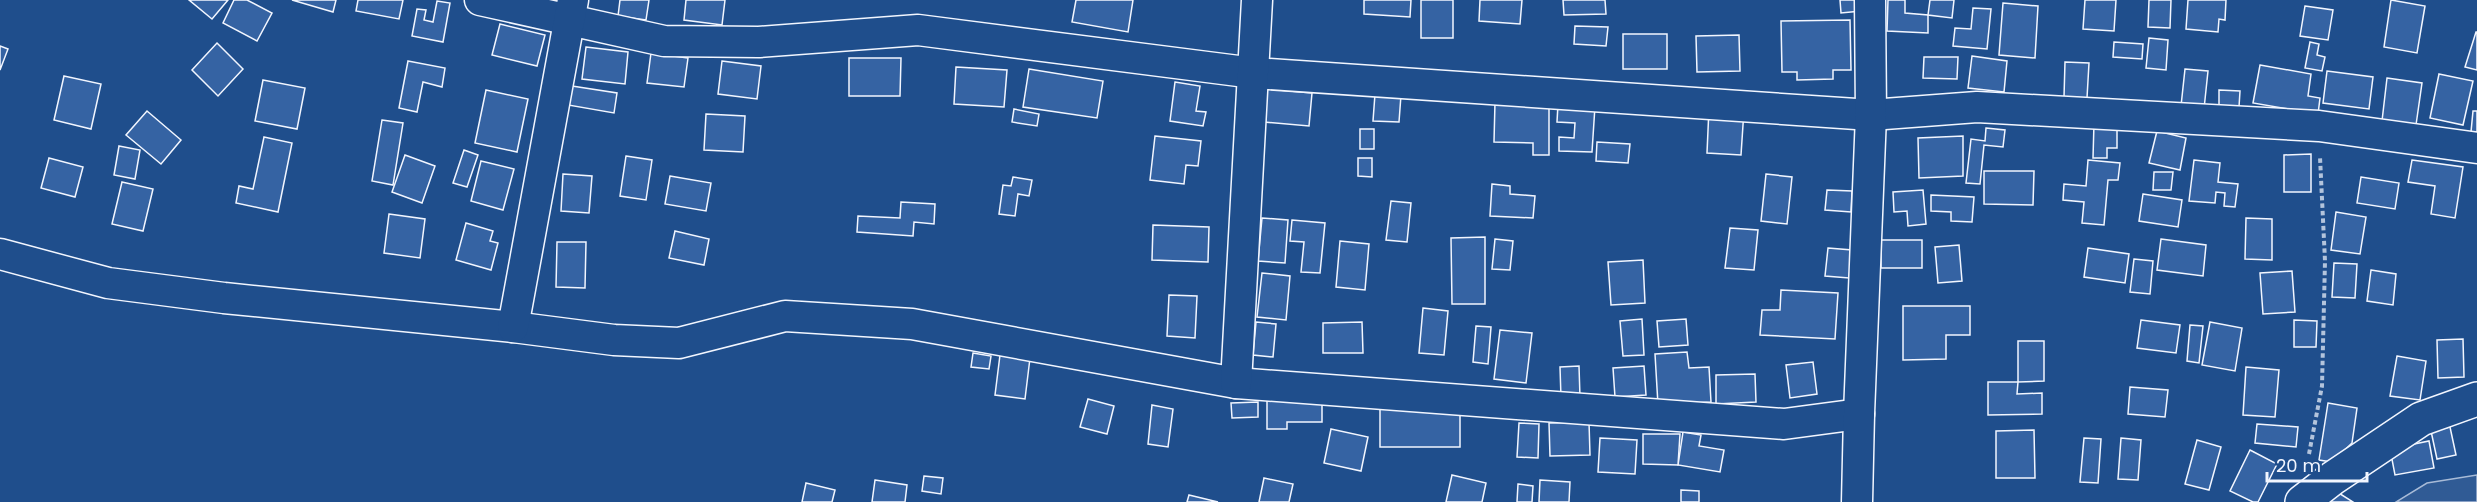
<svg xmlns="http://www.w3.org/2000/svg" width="2477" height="502" font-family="Poppins,sans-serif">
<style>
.built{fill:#305b95;stroke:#a8bbd7;stroke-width:1.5}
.building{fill:#3563a3;stroke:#f2f6ff;stroke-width:1.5}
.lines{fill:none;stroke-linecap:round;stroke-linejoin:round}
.street-casing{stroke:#f2f6ff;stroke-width:33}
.secondary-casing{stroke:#f2f6ff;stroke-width:36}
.path{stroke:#b3c4dc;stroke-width:4;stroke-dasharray:4.5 3;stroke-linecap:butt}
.street{stroke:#1f4e8c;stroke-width:30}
.secondary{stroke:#1f4e8c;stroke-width:33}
</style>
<rect width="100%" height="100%" fill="#1f4e8c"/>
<polygon class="built" points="2477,475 2477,502 2396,502 2427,483"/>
<g class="building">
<polygon points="189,0 228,0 212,19"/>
<polygon points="234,0 247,0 272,13 257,41 223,23"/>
<polygon points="292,0 336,0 333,12"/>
<polygon points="358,0 403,0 399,19 356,11"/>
<polygon points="620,0 649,0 646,20 618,16"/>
<polygon points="686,0 725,0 722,25 684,20"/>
<polygon points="1076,0 1133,0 1128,32 1072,22"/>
<polygon points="1364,0 1411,0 1410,17 1364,14"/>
<rect x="1421" y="0" width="32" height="38"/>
<polygon points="1480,0 1522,0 1520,24 1479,21"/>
<polygon points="1563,0 1605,0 1606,14 1564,15"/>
<polygon points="1840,0 1860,0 1861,11 1841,13"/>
<polygon points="1888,0 1905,0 1905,13 1928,15 1928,33 1887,31"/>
<polygon points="1930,0 1954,0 1952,18 1928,15"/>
<polygon points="2085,0 2116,0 2114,31 2083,29"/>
<polygon points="2149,0 2171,0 2170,28 2148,27"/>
<polygon points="2188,0 2226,0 2225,20 2219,19 2218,32 2186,29"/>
<polygon points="2391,0 2425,6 2417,53 2384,47"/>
<polygon points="437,1 450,3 443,42 412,36 417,9 426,10 424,20 433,22"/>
<polygon points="2003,3 2038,6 2035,58 1999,55"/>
<polygon points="2305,6 2333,10 2328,40 2300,36"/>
<polygon points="1973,8 1991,9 1987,49 1953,46 1955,28 1971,29"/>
<polygon points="1850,20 1851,70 1833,70 1833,79 1797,80 1797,72 1782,72 1781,21"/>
<polygon points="500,24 545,35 537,66 492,55"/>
<polygon points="1575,26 1608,27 1606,46 1574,44"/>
<polygon points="2476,32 2477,32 2477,70 2465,67"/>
<rect x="1623" y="34" width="44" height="35"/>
<polygon points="1739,35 1740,71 1697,72 1696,36"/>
<polygon points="2149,38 2168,40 2166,70 2146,68"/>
<polygon points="2114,42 2143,44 2142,59 2113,57"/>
<polygon points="2310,42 2319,44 2317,55 2325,57 2322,71 2305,68"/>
<polygon points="217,43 243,69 218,96 192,70"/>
<polygon points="0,46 8,49 0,70"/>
<polygon points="586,47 628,52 625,84 582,79"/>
<polygon points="651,53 688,58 684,87 647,83"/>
<polygon points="1972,56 2007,61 2004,92 1968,88"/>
<polygon points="1924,57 1958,57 1957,79 1923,78"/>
<polygon points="849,58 901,58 900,96 849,96"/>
<polygon points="408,61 445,68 442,87 423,82 417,112 399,108"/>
<polygon points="722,61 761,66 757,99 718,94"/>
<polygon points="2065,62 2089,63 2087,98 2064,97"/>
<polygon points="2260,65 2311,74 2308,96 2320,98 2318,114 2253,103"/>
<polygon points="956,67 1007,70 1004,107 954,104"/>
<polygon points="1029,69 1103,81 1097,118 1023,107"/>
<polygon points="2185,69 2208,71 2204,109 2181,106"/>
<polygon points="2327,71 2373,77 2369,109 2323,103"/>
<polygon points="2439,74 2473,81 2463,125 2430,118"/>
<polygon points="64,76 101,84 91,129 54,120"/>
<polygon points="2387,78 2422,83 2416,125 2382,121"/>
<polygon points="263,80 305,88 297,129 255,121"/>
<polygon points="1175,82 1200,86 1196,111 1206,112 1203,126 1170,121"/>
<polygon points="572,86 617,93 614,113 568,105"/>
<polygon points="1267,89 1312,93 1309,126 1264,122"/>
<polygon points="486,90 528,99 517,152 475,143"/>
<polygon points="2219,90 2240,91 2239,107 2219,107"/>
<polygon points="1375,94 1401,95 1399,122 1373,121"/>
<polygon points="1495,102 1549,102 1549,155 1533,155 1533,143 1494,142"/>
<polygon points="1558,104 1595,106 1592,152 1559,151 1559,137 1574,138 1575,123 1557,122"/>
<polygon points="1709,108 1744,110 1741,155 1707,153"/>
<polygon points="1014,109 1039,114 1037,126 1012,122"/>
<polygon points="147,111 181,140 161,164 126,135"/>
<polygon points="2473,111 2477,111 2477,132 2471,132"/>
<polygon points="706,114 745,116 743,152 704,150"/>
<polygon points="382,120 403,123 393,185 372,181"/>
<polygon points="2094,123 2117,124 2117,148 2107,148 2107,158 2093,158"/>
<polygon points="1986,128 2005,130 2003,147 1984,145 1980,184 1966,183 1971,139 1985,141"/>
<rect x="1360" y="129" width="14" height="20"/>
<polygon points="2157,131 2186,138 2180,170 2149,163"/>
<polygon points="1155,136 1201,141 1198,166 1186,165 1184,184 1150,180"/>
<polygon points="1963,136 1963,176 1919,178 1918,138"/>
<polygon points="264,137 292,143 278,212 236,203 239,186 253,189"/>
<polygon points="1597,142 1630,144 1628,163 1596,161"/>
<polygon points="119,146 140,150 135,179 114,175"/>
<polygon points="464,150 478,155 467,187 453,183"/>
<polygon points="2311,154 2311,192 2284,192 2284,155"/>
<polygon points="405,155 435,166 422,203 392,192"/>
<polygon points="626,156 652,160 646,200 620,196"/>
<polygon points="49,158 83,167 75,197 41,188"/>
<polygon points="1358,158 1372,158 1372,177 1358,176"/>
<polygon points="2088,160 2120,163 2118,180 2108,180 2104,225 2082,223 2084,202 2063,200 2064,184 2086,186"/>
<polygon points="2194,160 2220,163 2218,182 2238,184 2235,207 2224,206 2225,193 2216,192 2215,203 2189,201"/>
<polygon points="2412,160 2463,167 2455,218 2431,214 2435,186 2408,182"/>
<polygon points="481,161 514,169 503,210 471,201"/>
<polygon points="1984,171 2034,171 2033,205 1984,204"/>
<polygon points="2154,172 2173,172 2171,190 2153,190"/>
<polygon points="563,174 592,176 589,213 561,211"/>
<polygon points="1766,174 1792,177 1787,224 1761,221"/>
<polygon points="670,176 711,183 706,211 665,204"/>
<polygon points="1013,177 1032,180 1029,196 1018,194 1015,216 999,214 1003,185 1011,186"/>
<polygon points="2361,177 2399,183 2395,209 2357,203"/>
<polygon points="122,182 153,189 143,231 112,224"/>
<polygon points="1492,184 1510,186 1510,194 1535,196 1533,218 1490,216"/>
<polygon points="1827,190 1852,191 1851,212 1825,210"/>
<polygon points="1923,190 1926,224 1908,226 1907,211 1894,212 1893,192"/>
<polygon points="2143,194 2182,200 2178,227 2139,221"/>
<polygon points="1931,195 1974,197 1972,222 1951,221 1951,212 1931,211"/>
<polygon points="1391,201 1411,203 1407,242 1386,240"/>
<polygon points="901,202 935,204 934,224 914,222 913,236 857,232 858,216 900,218"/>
<polygon points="2336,212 2366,217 2360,254 2331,250"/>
<polygon points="389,214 425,219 420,258 384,253"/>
<polygon points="1262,218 1288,220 1285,263 1258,261"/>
<polygon points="2246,218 2272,219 2272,260 2245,259"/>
<polygon points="1292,220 1325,223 1320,273 1301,272 1304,242 1290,241"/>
<polygon points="466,223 493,231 490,241 498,243 491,270 456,260"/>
<polygon points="1153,225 1209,227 1208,262 1152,260"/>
<polygon points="1730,228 1758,230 1754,270 1725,268"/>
<polygon points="675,231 709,239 704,265 669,258"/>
<polygon points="1485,237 1485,304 1452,304 1451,238"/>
<polygon points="1495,239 1513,241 1510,270 1492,269"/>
<polygon points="2161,239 2206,245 2203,276 2157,270"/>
<rect x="1881" y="240" width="41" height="28"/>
<polygon points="1340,241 1369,244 1365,290 1336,287"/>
<polygon points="557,242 586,242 585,288 556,287"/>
<polygon points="1959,245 1962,281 1938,283 1935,247"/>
<polygon points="1828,248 1852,250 1849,278 1825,276"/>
<polygon points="2088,248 2129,254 2125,283 2084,277"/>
<polygon points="2134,259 2153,261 2150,294 2130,292"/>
<polygon points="1643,260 1645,303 1611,305 1608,262"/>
<polygon points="2334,263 2357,264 2355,298 2332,297"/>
<polygon points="2371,270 2396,274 2393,305 2367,301"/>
<polygon points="2292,271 2295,312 2263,314 2260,273"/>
<polygon points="1262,273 1290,276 1286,320 1257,317"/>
<polygon points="1781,290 1838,293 1835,339 1760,335 1762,310 1780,310"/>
<polygon points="1169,295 1197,296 1195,338 1167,336"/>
<polygon points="1903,306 1970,306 1970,335 1946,335 1946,359 1903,360"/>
<polygon points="1423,308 1448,311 1444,355 1419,353"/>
<polygon points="1642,319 1644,355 1623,356 1620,321"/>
<polygon points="1686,319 1688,345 1659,347 1657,321"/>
<polygon points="2141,320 2180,325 2176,353 2137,348"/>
<polygon points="2294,320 2317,321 2316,347 2294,347"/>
<polygon points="1256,322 1276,324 1273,357 1253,355"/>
<polygon points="1362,322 1363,353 1323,353 1323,323"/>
<polygon points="2210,322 2242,328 2235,371 2202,365"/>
<polygon points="2190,325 2203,326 2199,363 2187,361"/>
<polygon points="1476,326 1491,327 1488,364 1473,362"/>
<polygon points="1500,330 1532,333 1526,383 1494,379"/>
<polygon points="2463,339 2464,377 2438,378 2437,340"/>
<polygon points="2018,341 2044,341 2044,381 2018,382"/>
<polygon points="1687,352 1689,368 1709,367 1711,402 1658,405 1655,354"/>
<polygon points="973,353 991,356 989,369 971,367"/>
<polygon points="1000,355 1030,358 1025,399 995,395"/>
<polygon points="2397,356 2426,361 2420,400 2390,396"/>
<polygon points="1813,362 1817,394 1790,398 1786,365"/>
<polygon points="1579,366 1580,397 1561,398 1560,367"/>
<polygon points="1644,366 1646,395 1615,397 1613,368"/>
<polygon points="2246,367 2279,370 2275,417 2243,415"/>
<polygon points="1755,374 1756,402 1716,404 1716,375"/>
<polygon points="1988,382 2018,382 2017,394 2042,393 2042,414 1988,415"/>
<polygon points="2130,387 2168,390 2165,417 2128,414"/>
<polygon points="1088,399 1114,406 1107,434 1080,427"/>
<polygon points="1267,399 1322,399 1322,422 1287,422 1287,429 1267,429"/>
<polygon points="1258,402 1258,417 1232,418 1231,403"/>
<polygon points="2328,403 2357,408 2352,443 2332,462 2319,460"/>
<polygon points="1152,405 1173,409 1168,447 1148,444"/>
<rect x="1380" y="408" width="80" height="39"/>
<polygon points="1589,422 1590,455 1550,456 1549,423"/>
<polygon points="1519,423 1539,424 1538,458 1517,457"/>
<polygon points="2257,424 2298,427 2296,447 2255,443"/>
<polygon points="2450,427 2456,455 2437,459 2431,431"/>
<polygon points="1331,429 1368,437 1361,471 1324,463"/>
<polygon points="2034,430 2035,478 1996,478 1996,431"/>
<polygon points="1683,432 1701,435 1699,446 1724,450 1720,472 1678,465"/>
<polygon points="1643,434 1680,434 1678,465 1643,464"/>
<polygon points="1600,438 1637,440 1635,474 1598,472"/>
<polygon points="2084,438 2101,439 2098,483 2080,482"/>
<polygon points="2121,438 2141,440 2138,480 2118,479"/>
<polygon points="2197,440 2221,447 2209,490 2185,484"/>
<polygon points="2429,441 2434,468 2395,475 2390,449"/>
<polygon points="2250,450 2277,464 2258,502 2253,502 2230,491"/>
<polygon points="1452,475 1486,483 1482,502 1446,502"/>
<polygon points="924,476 943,478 941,494 922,491"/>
<polygon points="1264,478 1293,484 1289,502 1259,502"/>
<polygon points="875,480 907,485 905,502 872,502"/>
<polygon points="1540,480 1570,482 1569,502 1539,502"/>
<polygon points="806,483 835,490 832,502 802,502"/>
<polygon points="1518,484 1533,486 1532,502 1517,502"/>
<polygon points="1681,490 1699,491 1699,502 1681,502"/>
<polygon points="2334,490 2353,502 2327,502"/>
<polygon points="1189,495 1218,502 1187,502"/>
</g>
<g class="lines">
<defs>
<g id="street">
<polyline points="480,0 664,41 759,42 918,30 1254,73 1871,115 1977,107 2319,126 2477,148"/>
<polyline points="0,254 108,283 224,298 513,327 614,340 679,343 785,316 912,324 1236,383 1784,424 1859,414"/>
<polyline points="513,327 573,0"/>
<polyline points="1236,383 1257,0"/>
<polyline points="1857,502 1859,414 1871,115 1870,0"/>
</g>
<polyline id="secondary" points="2302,502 2333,478 2421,419 2477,399"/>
</defs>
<use href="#street" class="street-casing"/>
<use href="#secondary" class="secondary-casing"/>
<polyline class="path" points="2309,454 2322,386 2325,261 2320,157"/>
<use href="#street" class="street"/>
<use href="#secondary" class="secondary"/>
</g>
<path d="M2267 472v9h100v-9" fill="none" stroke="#f2f6ff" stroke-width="3"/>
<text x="2276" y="472" font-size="18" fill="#f2f6ff" stroke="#1f4e8c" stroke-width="4.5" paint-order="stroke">20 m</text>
</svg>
